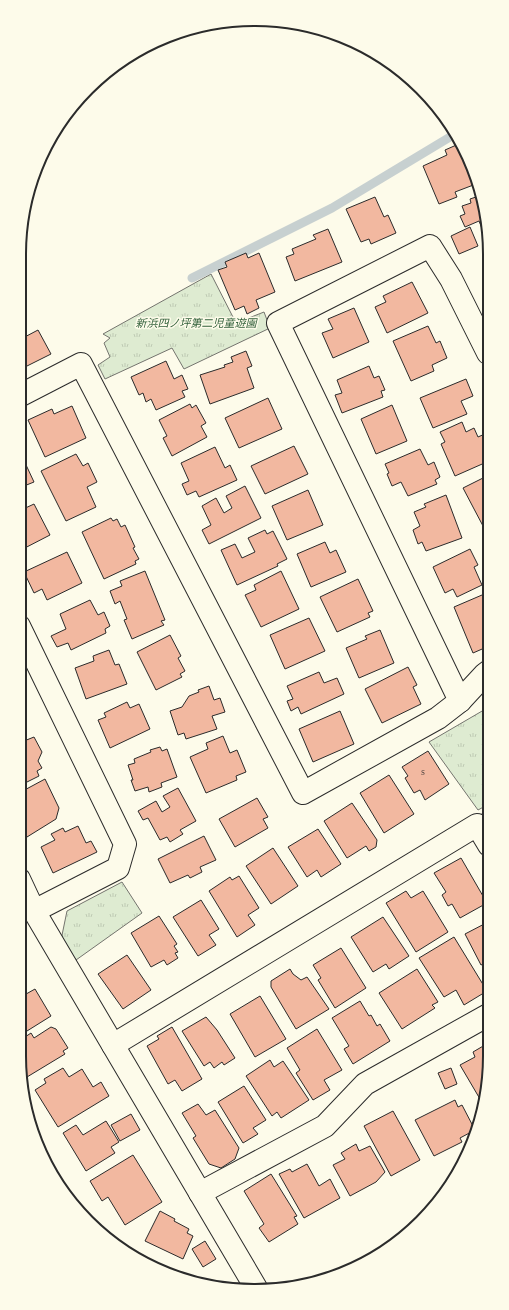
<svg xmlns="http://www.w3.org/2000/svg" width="509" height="1310" font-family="'Source Serif 4','Noto Sans JP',serif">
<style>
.park{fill:url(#park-tufts);stroke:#74746e}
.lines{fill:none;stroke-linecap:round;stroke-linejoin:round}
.stream{stroke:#c7d0d0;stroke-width:9}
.building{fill:#f2b8a0;stroke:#2b2b2b}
.street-casing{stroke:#2b2b2b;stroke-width:24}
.street{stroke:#fdfbea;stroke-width:22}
.labels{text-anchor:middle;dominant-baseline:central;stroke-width:3;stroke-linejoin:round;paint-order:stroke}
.number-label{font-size:9px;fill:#5d4e48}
.park-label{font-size:11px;font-style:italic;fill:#34623c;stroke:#fdfbea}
.rim{fill:none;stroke:#2b2b2b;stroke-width:2}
</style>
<defs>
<pattern id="park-tufts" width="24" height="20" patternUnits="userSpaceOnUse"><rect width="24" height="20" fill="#deebd1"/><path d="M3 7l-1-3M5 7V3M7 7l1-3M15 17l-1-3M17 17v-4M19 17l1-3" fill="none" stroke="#bfcab4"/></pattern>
</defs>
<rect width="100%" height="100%" fill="#fdfbea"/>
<g class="park">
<polygon points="211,274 236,323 264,312 270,328 184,369 172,348 105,379 98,365 110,357 104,343 110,338 103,334"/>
<polygon points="489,707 489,804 478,810 429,742"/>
<polygon points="122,882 142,913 76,960 61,940 67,911"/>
</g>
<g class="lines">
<polyline class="stream" points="192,278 332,208 455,134"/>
</g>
<g class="building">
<polygon points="461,143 466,151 476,184 455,192 457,197 439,204 423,166 447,155 445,150"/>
<polygon points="479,196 488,224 488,235 485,236 479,221 465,227 460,216 465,214 462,206 471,203 470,199"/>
<polygon points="375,197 384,217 388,215 396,233 371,244 369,239 361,242 346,209"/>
<polygon points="470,227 478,246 459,254 451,236"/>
<polygon points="328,229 342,262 295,281 286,257 294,254 292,249 316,239 313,235"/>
<polygon points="246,253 248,258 259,253 275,292 256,300 259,308 247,314 244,306 235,310 218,270 227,267 225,262"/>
<polygon points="412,282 428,313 387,333 375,307 386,302 383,296"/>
<polygon points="354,308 369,342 333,358 322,333 333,329 328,319"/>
<polygon points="428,326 436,343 440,341 447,358 432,365 434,371 411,381 393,341"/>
<polygon points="38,330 51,354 19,370 19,340"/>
<polygon points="246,351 252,366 247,368 254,388 210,404 200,375 225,367 224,365 233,362 231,357"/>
<polygon points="166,361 174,379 182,375 188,389 182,391 185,397 156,410 151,399 146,402 143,393 139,395 131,377"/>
<polygon points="369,366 374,378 379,376 385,390 381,391 383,397 342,413 335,395 342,393 337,380"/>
<polygon points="466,379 473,396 461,401 467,414 433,428 420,398"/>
<polygon points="268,398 282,429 239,448 225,418"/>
<polygon points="190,404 192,408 196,405 206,423 201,426 207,437 172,456 163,438 167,436 159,420"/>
<polygon points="392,405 407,441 376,454 361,419"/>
<polygon points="72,406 86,438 45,457 28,420 52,409 54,414"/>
<polygon points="462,422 466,432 474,428 478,437 487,433 488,437 489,461 455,476 441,444 445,442 440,432"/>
<polygon points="294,446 308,474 265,494 251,466"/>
<polygon points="215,447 225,468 230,465 237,480 199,497 196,491 187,495 182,484 189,481 181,463"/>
<polygon points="420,449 428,465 434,462 440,477 435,480 437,484 408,496 401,482 392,486 387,474 389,473 385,464"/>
<polygon points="19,452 20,452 34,482 19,488"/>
<polygon points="76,454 83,466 88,463 97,482 87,487 96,507 66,521 41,471"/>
<polygon points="489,475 489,523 483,526 463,488"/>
<polygon points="245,486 261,518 209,544 202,530 211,525 202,506 216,498 224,513 232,508 226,496"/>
<polygon points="308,490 323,525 287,540 272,506"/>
<polygon points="446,495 462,538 426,551 422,542 418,544 413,530 420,526 414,512 426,507 424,504"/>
<polygon points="34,504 50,535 19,551 19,511"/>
<polygon points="111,518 113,521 117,519 121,527 125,525 135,547 133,548 139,559 135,561 136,564 104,579 82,532"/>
<polygon points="265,530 267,534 273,531 287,559 277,564 278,566 237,585 221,550 235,544 242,558 255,552 248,538"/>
<polygon points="325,542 330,553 336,550 346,572 311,587 297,554"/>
<polygon points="470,549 478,565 474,567 482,585 457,597 453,589 445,593 433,567"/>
<polygon points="67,552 82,583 47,600 42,589 34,593 24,572"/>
<polygon points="145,571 165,620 161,621 164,625 132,639 124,620 127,619 120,601 115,604 110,591 122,586 120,581"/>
<polygon points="281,571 299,609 261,627 245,595 256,590 254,585"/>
<polygon points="358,579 373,611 368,613 370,617 337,632 320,597"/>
<polygon points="489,592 489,646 473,653 454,607"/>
<polygon points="90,600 98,615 104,612 110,626 105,629 106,633 71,650 68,643 57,647 51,636 66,629 60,614"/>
<polygon points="309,618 325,651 285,669 270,635"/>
<polygon points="380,630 394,663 359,678 346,648 367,639 365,636"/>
<polygon points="170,635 181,656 178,658 185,671 180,674 182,677 156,690 137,652"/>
<polygon points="109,650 115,665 119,664 127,684 86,699 75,668 94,661 93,656"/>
<polygon points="408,667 417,685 413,687 421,704 382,723 365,689"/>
<polygon points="319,672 324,683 337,678 344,694 301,714 298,707 291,711 287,701 293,699 287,686"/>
<polygon points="209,686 214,700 220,698 225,712 212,716 217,729 186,739 184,733 178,735 170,711 182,707 189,696 199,692 198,690"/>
<polygon points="127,702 130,708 139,704 150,729 110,748 98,720 106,717 104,713"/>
<polygon points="340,711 354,744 313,762 299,729"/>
<polygon points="21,735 24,741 34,737 42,752 38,761 42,768 37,771 39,776 27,782 24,779 19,781 19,736"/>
<polygon points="223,736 230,753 237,750 246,772 236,776 237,780 206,793 190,757 208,749 206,743"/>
<polygon points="160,747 162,751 167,749 177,777 161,783 162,787 149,792 148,787 135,791 131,780 133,780 128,765 135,763 134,759 151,752 150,750"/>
<polygon points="428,751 449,784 425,800 420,790 414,793 405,778 408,776 402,767"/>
<polygon points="389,775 414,814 384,833 360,793"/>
<polygon points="45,779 59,808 56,819 27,837 19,822 19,793"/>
<polygon points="178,788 196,821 180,830 183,834 170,842 167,837 160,840 148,818 143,820 138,811 156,801 162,812 170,807 163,796"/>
<polygon points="257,798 268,817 263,819 268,828 235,847 219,819"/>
<polygon points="352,803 377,840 376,847 369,851 366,846 347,858 324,821"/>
<polygon points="489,808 489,825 482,813"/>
<polygon points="78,826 86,843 91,841 97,852 53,873 41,847 55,840 51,834 63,828 65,832"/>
<polygon points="318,829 341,864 321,877 317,870 307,877 288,847"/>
<polygon points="204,836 216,860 200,867 202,872 190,878 188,875 170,883 158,859"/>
<polygon points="273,848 298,886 271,904 246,866"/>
<polygon points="461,858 487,903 460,918 452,904 448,906 442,895 446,892 434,873"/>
<polygon points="239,876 259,908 248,915 255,925 237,937 209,891 230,877 232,880"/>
<polygon points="406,891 411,898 423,891 448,932 416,952 386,903"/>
<polygon points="201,900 219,929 209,935 216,945 198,956 173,917"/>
<polygon points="159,916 177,944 174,946 178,952 175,953 178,958 167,965 164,960 151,967 131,933"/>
<polygon points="383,917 409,956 389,969 386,964 373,972 351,937"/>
<polygon points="490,921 490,961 481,965 465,934"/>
<polygon points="454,937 487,991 464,1005 456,990 444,997 419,958"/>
<polygon points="341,948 366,988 335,1008 318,980 321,978 313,965"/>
<polygon points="127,955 151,990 123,1009 98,974"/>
<polygon points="290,969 293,974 301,980 307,977 329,1009 296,1029 271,987 271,981"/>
<polygon points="417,969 438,1002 432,1005 435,1008 402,1029 379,993"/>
<polygon points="35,989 51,1016 19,1036 19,998"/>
<polygon points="260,996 286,1039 255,1057 230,1014"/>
<polygon points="360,1001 369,1016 371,1015 377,1026 380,1024 390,1041 353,1064 344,1049 349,1046 332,1018"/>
<polygon points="206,1017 217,1030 235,1058 224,1065 222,1062 214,1068 210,1062 204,1066 182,1031"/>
<polygon points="51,1027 56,1029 68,1048 63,1051 65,1054 27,1077 21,1067 19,1056 19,1041 31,1033 34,1038"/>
<polygon points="172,1027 202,1079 182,1091 175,1080 168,1084 147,1046 159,1039 157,1036"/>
<polygon points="317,1029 342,1070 324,1080 330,1090 313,1100 296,1073 300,1070 287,1048"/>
<polygon points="490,1042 490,1056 485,1096 480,1099 460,1065 475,1057 473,1052"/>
<polygon points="270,1060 274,1067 283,1061 309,1100 281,1118 277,1112 272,1116 246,1076"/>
<polygon points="63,1068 69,1077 82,1069 93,1087 101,1082 109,1096 58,1127 35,1090 46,1083 44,1079"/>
<polygon points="451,1068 457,1084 445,1089 438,1073"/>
<polygon points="244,1086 266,1120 253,1128 258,1134 243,1143 218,1102"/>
<polygon points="455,1100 458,1107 462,1105 475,1130 460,1138 462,1142 434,1156 415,1120"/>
<polygon points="198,1104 206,1115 215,1110 239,1148 235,1159 221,1168 209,1164 193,1138 196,1136 182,1113"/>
<polygon points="393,1111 420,1160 391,1176 364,1126"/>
<polygon points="131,1114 140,1130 120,1141 111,1125"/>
<polygon points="106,1121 119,1142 111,1147 115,1153 86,1171 63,1133 76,1125 83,1135"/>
<polygon points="356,1144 359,1151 370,1146 385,1172 376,1182 350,1196 333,1165 345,1159 341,1153"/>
<polygon points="133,1155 162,1202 125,1225 108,1197 102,1201 90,1181"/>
<polygon points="307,1164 319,1186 330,1179 340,1198 304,1218 279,1174 290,1169 292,1172"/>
<polygon points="271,1174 297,1216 294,1217 298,1224 269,1242 259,1228 264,1224 244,1191"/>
<polygon points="160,1211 175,1219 174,1221 189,1229 187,1233 193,1236 183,1259 145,1241"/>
<polygon points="205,1241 216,1259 203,1267 192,1249"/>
</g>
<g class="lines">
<defs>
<g id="street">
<polyline points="19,396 81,364 303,793 438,718 460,701 485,674 489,671"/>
<polyline points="19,626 125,844 118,868 34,911"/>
<polyline points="460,701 278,323 430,246 451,279 488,353"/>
<polyline points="19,879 34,911 256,1288"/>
<polyline points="113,1045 477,825 489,845"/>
<polyline points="200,1193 325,1126 365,1084 490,1014"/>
</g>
</defs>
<use href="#street" class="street-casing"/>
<use href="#street" class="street"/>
</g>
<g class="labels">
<g class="number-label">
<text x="423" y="772">s</text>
</g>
<g class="park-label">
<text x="196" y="323">新浜四ノ坪第二児童遊園</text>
</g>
</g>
<path d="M0 0H509V1310H0ZM254 26H255A228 228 0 0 1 483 254V1056A228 228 0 0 1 255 1284H254A228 228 0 0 1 26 1056V254A228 228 0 0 1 254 26Z" fill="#fdfbea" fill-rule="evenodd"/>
<path class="rim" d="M254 26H255A228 228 0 0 1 483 254V1056A228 228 0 0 1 255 1284H254A228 228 0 0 1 26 1056V254A228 228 0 0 1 254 26Z"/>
</svg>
